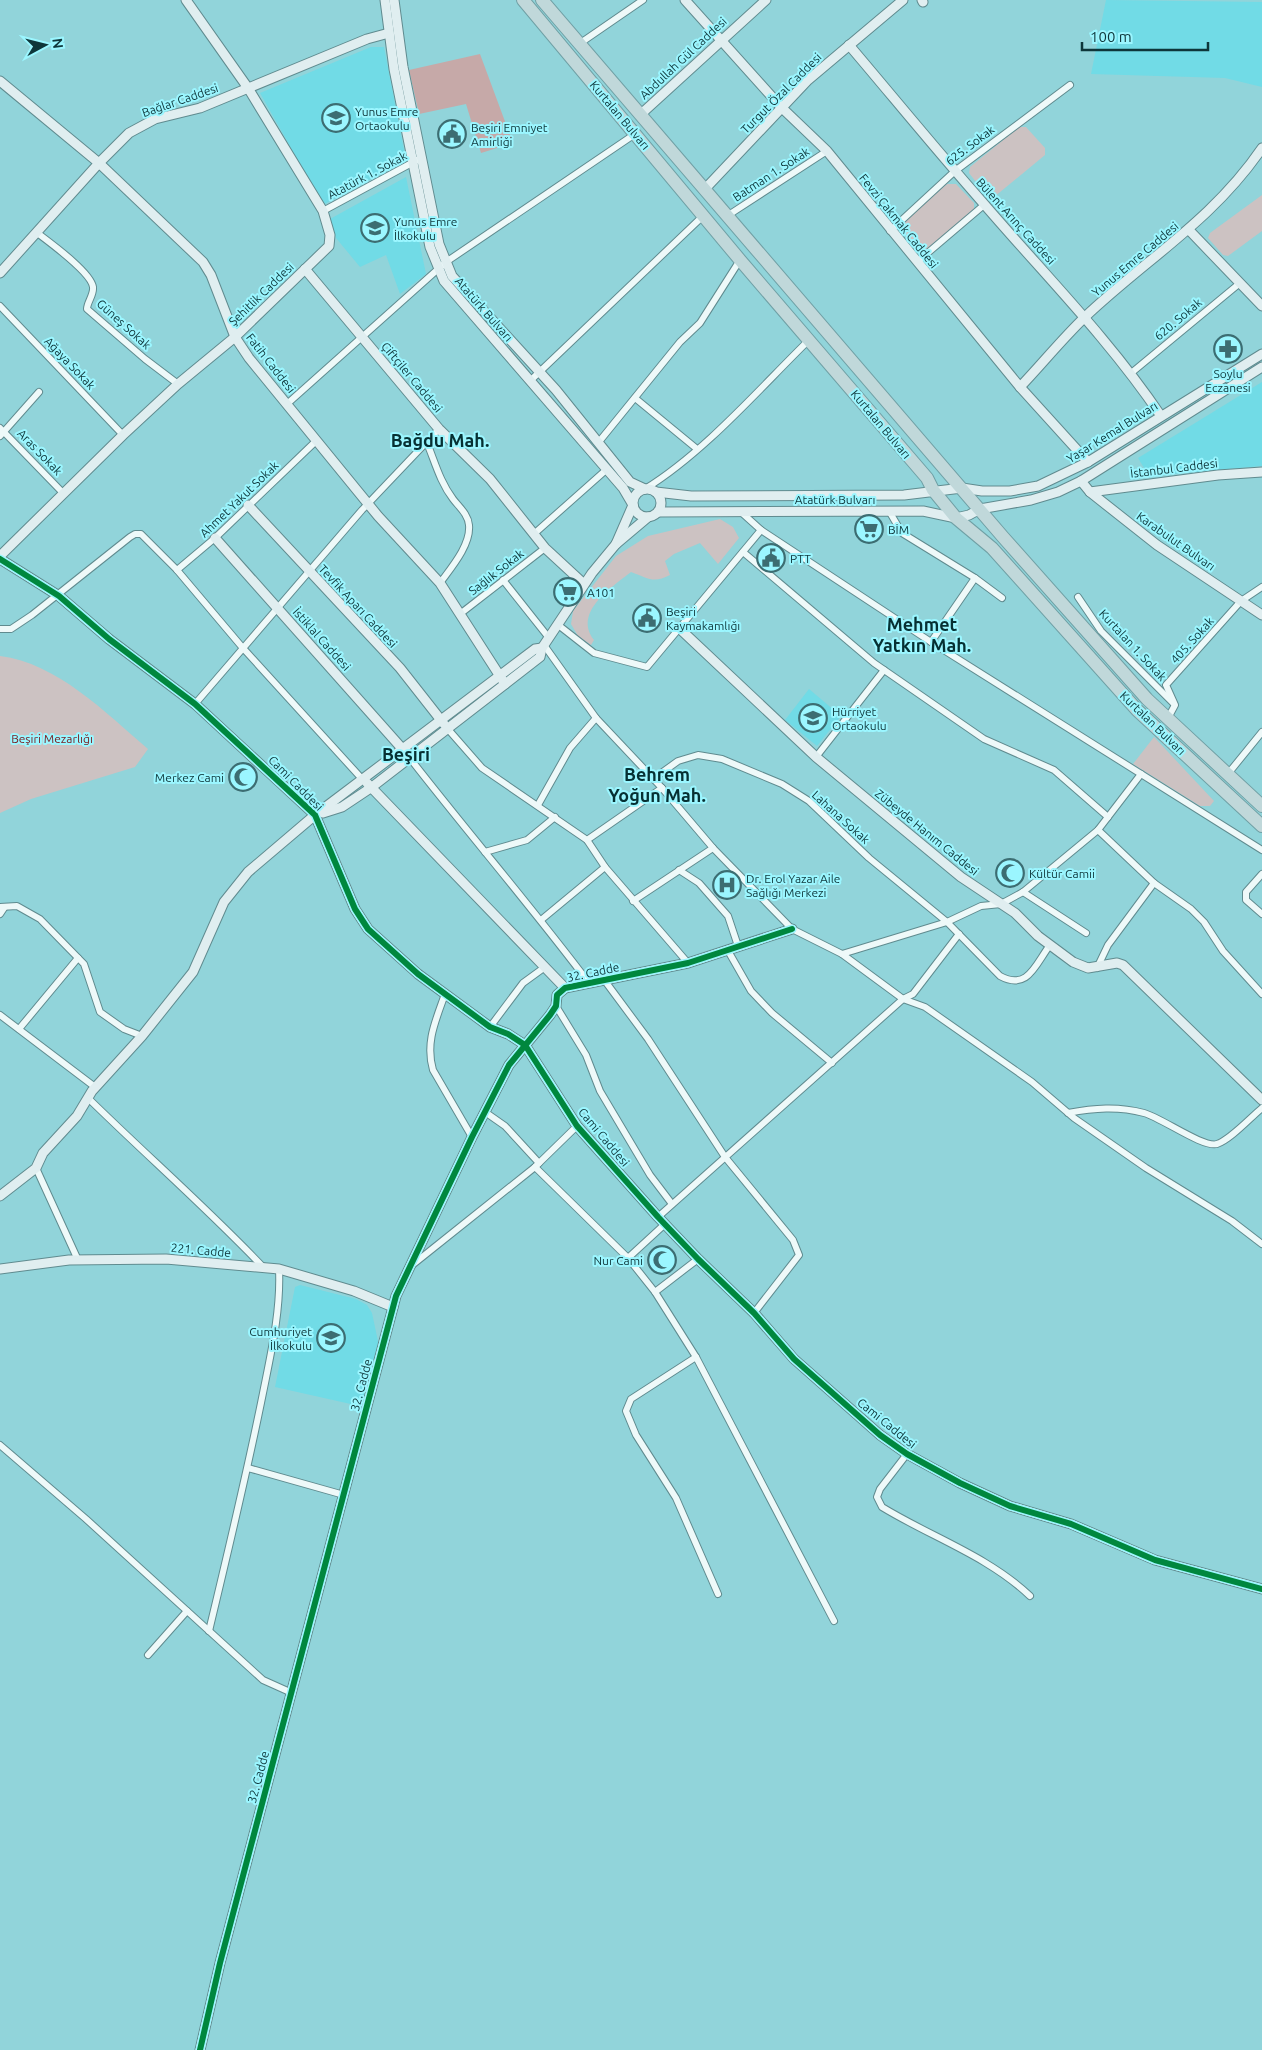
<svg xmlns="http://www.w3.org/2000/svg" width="1262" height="2050" font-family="Ubuntu,sans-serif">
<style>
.built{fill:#71dbe6}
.green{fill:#ccc2c2}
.forest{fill:#c6a9a8}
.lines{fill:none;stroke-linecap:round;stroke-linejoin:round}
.street-casing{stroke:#608b8f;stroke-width:8}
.secondary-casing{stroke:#608b8f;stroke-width:11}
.highway-casing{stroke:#70a0a5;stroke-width:14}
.street{stroke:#eef9f9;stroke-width:6}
.secondary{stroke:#e0eef0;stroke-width:9}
.highway{stroke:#c0d8da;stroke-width:12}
.cycleway-casing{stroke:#9bf6ff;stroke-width:9}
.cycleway{stroke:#00873e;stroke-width:6}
.labels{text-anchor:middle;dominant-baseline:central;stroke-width:4;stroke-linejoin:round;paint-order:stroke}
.street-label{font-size:12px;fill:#0e363a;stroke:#9bf6ff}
.poi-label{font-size:12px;fill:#0e363a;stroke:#9bf6ff;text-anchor:start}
.park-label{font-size:12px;fill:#79181c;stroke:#9bf6ff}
.district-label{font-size:18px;font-weight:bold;fill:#063033;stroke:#9bf6ff}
</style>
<rect width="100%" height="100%" fill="#91d4da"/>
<g class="built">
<polygon points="1106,0 1262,2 1262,87 1225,78 1091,74"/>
<polygon points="371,47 384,47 406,160 323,205 260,93"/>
<polygon points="406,177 426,274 400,294 386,255 360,267 336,238 330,219"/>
<polygon points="1262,382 1262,466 1149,476 1138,458"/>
<polygon points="809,689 841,716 817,746 785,720"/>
<polygon points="300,1285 356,1299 367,1305 372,1313 379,1346 364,1407 275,1387 295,1287"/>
</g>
<g class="green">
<polygon points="1019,127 1026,127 1045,148 1045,155 994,197 988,197 969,173 970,167"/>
<polygon points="947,184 956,184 974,203 974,209 927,250 920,250 902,230 902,222"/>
<polygon points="1262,195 1262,231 1228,256 1223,255 1208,238 1210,233"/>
<path d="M720,519L733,527L739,538L718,564L700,543L674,554L665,561L670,575C653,584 648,578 631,572C611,588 573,612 594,640L591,645L578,636L571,624L573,611L616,556L648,536Z"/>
<path d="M0,656C57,663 106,713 148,749L135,767L31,799L0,813Z"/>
<polygon points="1154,737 1214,801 1210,806 1200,806 1133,764"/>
</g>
<polygon class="forest" points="480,54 513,143 481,153 466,104 419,114 409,70"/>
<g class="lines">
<defs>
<g id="street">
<polyline points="579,44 643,0"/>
<polyline points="323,211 421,158"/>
<polyline points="727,216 827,151"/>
<polyline points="890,231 955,171 1070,85"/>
<path d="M36,232C49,242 91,272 93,287C94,295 87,302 87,309L145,359L178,384"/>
<polyline points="917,262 984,205"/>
<polyline points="0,306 123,435"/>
<polyline points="1130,374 1240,283"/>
<polyline points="530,381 703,216"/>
<polyline points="635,398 697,449"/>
<polyline points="287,404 446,262 635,134"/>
<polyline points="0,428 63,493"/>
<polyline points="0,436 39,392"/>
<path d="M427,443C435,462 440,482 453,499C459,507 468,514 469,525C471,545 451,568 440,583"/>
<polyline points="598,443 680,342 700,323 740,260"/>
<path d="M645,489C705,452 759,389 809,340"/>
<polyline points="889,511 902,533 975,578 1002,598"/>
<polyline points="741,512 761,530 931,642 1262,850"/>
<polyline points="535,533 606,470"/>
<polyline points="743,552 874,663 984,739 1054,770 1108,817"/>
<polyline points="177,570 215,538 315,442"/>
<polyline points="503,580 549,638"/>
<polyline points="1078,597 1101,631 1174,704"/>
<polyline points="460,614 545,548"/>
<polyline points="557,624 594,653 647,667 761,530"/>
<polyline points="0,629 11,629 32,615 130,537 135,534 141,534 177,570 242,647 363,780"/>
<polyline points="931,642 975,578"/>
<polyline points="544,645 596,718 662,788 713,848 792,929 842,954 903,999 925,1007 1032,1082 1074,1118 1146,1168 1232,1221 1262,1244"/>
<polyline points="195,704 362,510 439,429"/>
<polyline points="1168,718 1175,705 1166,685 1241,601 1262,587"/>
<polyline points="447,728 482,768 587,840 605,867 688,963"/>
<path d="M409,757C468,833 531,906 589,983"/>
<polyline points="816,757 884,670"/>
<polyline points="1227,775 1262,732"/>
<path d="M653,779L678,761L698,755L722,759L782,784L809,801L869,858L947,922L1000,976C1028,991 1035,965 1050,945"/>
<polyline points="538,805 570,748 596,718"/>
<polyline points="1098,830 1154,883 1191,909 1204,922 1223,951 1262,994"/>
<polyline points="587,840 662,788"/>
<polyline points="485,852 527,840 555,817"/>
<polyline points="679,870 699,883 728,916 738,946"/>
<polyline points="1262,874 1246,892 1246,900 1262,914"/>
<polyline points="1023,892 1086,933"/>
<polyline points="633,901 713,848"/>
<polyline points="0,907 17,906 40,919 84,964 100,1012 124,1029 142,1036"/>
<polyline points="0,914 4,908"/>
<polyline points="541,920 605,867"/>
<polyline points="727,949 751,991 772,1013 832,1063"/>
<polyline points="842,954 947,922 981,906 1001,904 1023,892 1098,830 1141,774"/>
<polyline points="1097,968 1108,945 1154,883"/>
<polyline points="605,981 648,1039 725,1157 793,1240 799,1255 754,1313"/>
<path d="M445,994C436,1020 425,1042 433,1070L472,1137"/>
<polyline points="556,1006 586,1055 600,1091 650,1175 672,1204"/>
<polyline points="0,1015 95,1087"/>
<polyline points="490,1027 523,983 545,967"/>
<polyline points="19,1029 78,958"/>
<path d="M88,1098C146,1155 208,1209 264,1268"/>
<polyline points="485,1112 505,1126 539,1163"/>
<path d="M1068,1113C1094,1108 1118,1106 1144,1113C1162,1118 1203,1148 1217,1144C1230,1140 1251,1117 1262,1108"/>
<polyline points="535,1167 628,1258 655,1292 696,1357 834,1621"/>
<polyline points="36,1168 78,1260"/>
<polyline points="658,1217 903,999 913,994 959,934"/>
<polyline points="628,1258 665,1224"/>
<polyline points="411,1266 535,1167 577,1126"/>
<polyline points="655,1292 698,1259"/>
<polyline points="696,1357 631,1399 626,1411 636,1435 676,1498 718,1594"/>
<polyline points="0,1445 86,1519 263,1680 292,1693"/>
<path d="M907,1454L880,1489L877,1497L882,1507C931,1537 988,1556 1030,1596"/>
<polyline points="248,1468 344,1495"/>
<path d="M209,1631C228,1552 247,1473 263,1393C271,1353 281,1310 279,1269"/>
<polyline points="148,1655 187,1611"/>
</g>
<g id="secondary">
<polyline points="385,0 394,69 430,247 444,281 623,488 633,505 616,544"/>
<polyline points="394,0 403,67 439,244 452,276 556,390 630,482 645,489"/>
<polyline points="685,0 781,107 827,151 1020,387 1088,462"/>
<polyline points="922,0 923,2"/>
<path d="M849,45C894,98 938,152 984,204C1044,274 1109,339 1161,416"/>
<polyline points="0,81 99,163 203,262 211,275 235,337 249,358 378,516 440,583 505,684"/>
<polyline points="640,115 766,0"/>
<polyline points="704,190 808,80 903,0"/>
<polyline points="1189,230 1262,306"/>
<polyline points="305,269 439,429 490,479 545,548 584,584"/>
<polyline points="0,273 99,163 129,133 155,119 200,108 367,39 389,33"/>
<path d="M1020,387C1042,364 1062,339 1085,317C1146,259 1213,220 1262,148"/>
<polyline points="1081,481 1090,492 1157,545 1262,615"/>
<circle cx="647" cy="503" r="14"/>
<polyline points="656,492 691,496 904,495 962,488 982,491 1010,491 1038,486 1088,462 1262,354"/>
<polyline points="1090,492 1218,475 1262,472"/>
<polyline points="248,505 400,668 444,724"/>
<polyline points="658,512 923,511 956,518 969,515 980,509 1031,500 1058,492 1081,481 1262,367"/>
<polyline points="215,538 406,753"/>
<polyline points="0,556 123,435 178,384 235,337 329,246 330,235 323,211 248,88 186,0"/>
<polyline points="0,559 59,596 109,639 195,704 315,815 355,909 368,929 418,974 490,1027 508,1034 525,1045 577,1126 658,1217 698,1259 754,1313 794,1359 880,1435 907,1454 960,1483 1010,1506 1071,1524 1155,1560 1262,1589"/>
<polyline points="679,628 816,757 961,877 1015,913 1038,936 1073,962 1088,968 1117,963 1123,965 1262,1100"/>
<polyline points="367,783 565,988"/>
<polyline points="323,813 342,807 372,787 540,657 542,648 592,573 616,544 648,517"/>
<polyline points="0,1196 36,1168 43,1153 77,1116 92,1091 142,1036 193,972 224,902 248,872 315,815 535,649 542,648"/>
<polyline points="0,1269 69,1260 166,1259 279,1269 354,1291 393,1307"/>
<polyline points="200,2050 220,1963 396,1296 472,1137 509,1065 550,1015 556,1006 557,995 565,988 688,963 792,929"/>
</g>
<g id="highway">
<polyline points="523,0 740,260 927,478 933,490 956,518 992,548 1137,710 1262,826"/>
<polyline points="542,0 1003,537 1147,699 1262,806"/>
</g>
</defs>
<use href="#street" class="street-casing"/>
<use href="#secondary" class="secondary-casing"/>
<use href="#highway" class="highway-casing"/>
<use href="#street" class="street"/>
<use href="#secondary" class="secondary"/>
<use href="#highway" class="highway"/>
<defs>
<g id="cycleway">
<polyline points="0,559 59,596 109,639 195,704 315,815 355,909 368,929 418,974 490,1027 508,1034 525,1045 577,1126 658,1217 698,1259 754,1313 794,1359 880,1435 907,1454 960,1483 1010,1506 1071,1524 1155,1560 1262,1589"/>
<polyline points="200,2050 220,1963 396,1296 472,1137 509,1065 550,1015 556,1006 557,995 565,988 688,963 792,929"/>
</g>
</defs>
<use href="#cycleway" class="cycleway-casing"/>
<use href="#cycleway" class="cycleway"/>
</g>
<defs>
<symbol id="school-ring" viewBox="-11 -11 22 22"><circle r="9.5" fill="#9bf6ff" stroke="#3c6d72" stroke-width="1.5"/><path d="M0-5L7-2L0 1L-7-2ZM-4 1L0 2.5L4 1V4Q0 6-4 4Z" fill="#3c6d72"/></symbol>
<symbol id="civic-ring" viewBox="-11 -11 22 22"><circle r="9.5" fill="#9bf6ff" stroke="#3c6d72" stroke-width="1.5"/><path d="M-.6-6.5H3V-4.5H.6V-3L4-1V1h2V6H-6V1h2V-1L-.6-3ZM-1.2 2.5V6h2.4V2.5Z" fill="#3c6d72"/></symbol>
<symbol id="pharmacy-ring" viewBox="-11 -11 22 22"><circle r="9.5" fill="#9bf6ff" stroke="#3c6d72" stroke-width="1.5"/><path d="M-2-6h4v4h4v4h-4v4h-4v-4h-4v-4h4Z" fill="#3c6d72"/></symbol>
<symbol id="supermarket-ring" viewBox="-11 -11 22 22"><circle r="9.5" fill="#9bf6ff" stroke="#3c6d72" stroke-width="1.5"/><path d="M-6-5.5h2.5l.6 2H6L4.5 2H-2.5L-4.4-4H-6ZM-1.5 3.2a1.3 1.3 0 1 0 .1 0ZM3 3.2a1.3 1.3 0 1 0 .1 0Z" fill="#3c6d72"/></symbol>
<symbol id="mosque-ring" viewBox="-11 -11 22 22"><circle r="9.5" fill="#9bf6ff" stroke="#3c6d72" stroke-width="1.5"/><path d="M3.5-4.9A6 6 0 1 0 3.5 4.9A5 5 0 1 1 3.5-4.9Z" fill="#3c6d72"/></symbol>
<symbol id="hospital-ring" viewBox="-11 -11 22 22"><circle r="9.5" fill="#9bf6ff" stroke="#3c6d72" stroke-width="1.5"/><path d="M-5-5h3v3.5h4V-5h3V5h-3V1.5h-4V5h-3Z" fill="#3c6d72"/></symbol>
</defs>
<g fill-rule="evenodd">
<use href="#school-ring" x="320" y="102" width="32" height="32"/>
<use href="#civic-ring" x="436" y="118" width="32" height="32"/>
<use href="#school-ring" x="359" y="212" width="32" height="32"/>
<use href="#pharmacy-ring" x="1212" y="333" width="32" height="32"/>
<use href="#supermarket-ring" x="853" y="513" width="32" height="32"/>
<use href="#civic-ring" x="755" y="542" width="32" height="32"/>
<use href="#supermarket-ring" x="552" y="576" width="32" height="32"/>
<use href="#civic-ring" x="631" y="602" width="32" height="32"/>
<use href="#school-ring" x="797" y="702" width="32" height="32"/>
<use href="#mosque-ring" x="227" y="761" width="32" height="32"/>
<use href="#mosque-ring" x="994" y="857" width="32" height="32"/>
<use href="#hospital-ring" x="711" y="869" width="32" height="32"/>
<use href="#mosque-ring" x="646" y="1244" width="32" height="32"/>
<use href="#school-ring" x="315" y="1322" width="32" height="32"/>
</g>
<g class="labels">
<g class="street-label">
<text transform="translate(683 58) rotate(-43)">Abdullah Gül Caddesi</text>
<text transform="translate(781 93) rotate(-45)">Turgut Özal Caddesi</text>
<text transform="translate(180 100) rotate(-19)">Bağlar Caddesi</text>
<text transform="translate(620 115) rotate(50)">Kurtalan Bulvarı</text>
<text transform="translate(970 145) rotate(-37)">625. Sokak</text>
<text transform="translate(771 174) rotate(-33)">Batman 1. Sokak</text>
<text transform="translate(367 175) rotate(-28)">Atatürk 1. Sokak</text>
<text transform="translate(899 221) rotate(51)">Fevzi Çakmak Caddesi</text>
<text transform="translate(1016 221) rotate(48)">Bülent Arınç Caddesi</text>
<text transform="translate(1135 259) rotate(-40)">Yunus Emre Caddesi</text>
<text transform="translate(261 294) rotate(-44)">Şehitlik Caddesi</text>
<text transform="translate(484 309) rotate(49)">Atatürk Bulvarı</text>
<text transform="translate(1178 319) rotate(-40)">620. Sokak</text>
<text transform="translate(124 324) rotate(42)">Güneş Sokak</text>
<text transform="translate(70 363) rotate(46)">Ağaya Sokak</text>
<text transform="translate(271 363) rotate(52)">Fatih Caddesi</text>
<text transform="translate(412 377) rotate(50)">Çiftçiler Caddesi</text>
<text transform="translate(881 424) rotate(50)">Kurtalan Bulvarı</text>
<text transform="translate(1112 432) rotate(-32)">Yaşar Kemal Bulvarı</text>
<text transform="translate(40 452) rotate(46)">Aras Sokak</text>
<text transform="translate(1174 468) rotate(-7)">İstanbul Caddesi</text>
<text transform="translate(239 499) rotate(-44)">Ahmet Yakut Sokak</text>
<text x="835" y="499">Atatürk Bulvarı</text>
<text transform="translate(1176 541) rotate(35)">Karabulut Bulvarı</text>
<text transform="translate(496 572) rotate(-38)">Sağlık Sokak</text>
<text transform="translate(358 606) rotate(47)">Tevfik Aparı Caddesi</text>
<text transform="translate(322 639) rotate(48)">İstiklal Caddesi</text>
<text transform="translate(1192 640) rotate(-48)">405. Sokak</text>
<text transform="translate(1133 645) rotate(47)">Kurtalan 1. Sokak</text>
<text transform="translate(1153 723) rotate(44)">Kurtalan Bulvarı</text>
<text transform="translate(296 783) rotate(45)">Cami Caddesi</text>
<text transform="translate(841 817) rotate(42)">Lahana Sokak</text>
<text transform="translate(927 832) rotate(39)">Zübeyde Hanım Caddesi</text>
<text transform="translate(593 972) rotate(-12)">32. Cadde</text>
<text transform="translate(604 1137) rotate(50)">Cami Caddesi</text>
<text transform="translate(201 1250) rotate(5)">221. Cadde</text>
<text transform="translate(361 1385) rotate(-75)">32. Cadde</text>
<text transform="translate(887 1423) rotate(39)">Cami Caddesi</text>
<text transform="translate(258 1777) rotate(-75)">32. Cadde</text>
</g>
<g class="poi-label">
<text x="355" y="111">Yunus Emre<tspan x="355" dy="14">Ortaokulu</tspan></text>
<text x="471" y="127">Beşiri Emniyet<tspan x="471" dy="14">Amirliği</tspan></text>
<text x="394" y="221">Yunus Emre<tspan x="394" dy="14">İlkokulu</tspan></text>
<text x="1228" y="373" text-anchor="middle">Soylu<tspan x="1228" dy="14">Eczanesi</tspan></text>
<text x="888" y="529">BİM</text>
<text x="790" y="558">PTT</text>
<text x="587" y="592">A101</text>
<text x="666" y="611">Beşiri<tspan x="666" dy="14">Kaymakamlığı</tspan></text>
<text x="832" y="711">Hürriyet<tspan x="832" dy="14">Ortaokulu</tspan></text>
<text x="224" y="777" text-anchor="end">Merkez Cami</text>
<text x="1029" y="873">Kültür Camii</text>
<text x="746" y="878">Dr. Erol Yazar Aile<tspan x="746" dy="14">Sağlığı Merkezi</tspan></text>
<text x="643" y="1260" text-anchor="end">Nur Cami</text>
<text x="312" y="1331" text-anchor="end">Cumhuriyet<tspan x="312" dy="14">İlkokulu</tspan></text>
</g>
<g class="park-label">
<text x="52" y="738">Beşiri Mezarlığı</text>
</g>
<g class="district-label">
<text x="440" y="440">Bağdu Mah.</text>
<text x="922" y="624">Mehmet<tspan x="922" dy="21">Yatkın Mah.</tspan></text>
<text x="406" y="754">Beşiri</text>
<text x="657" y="774">Behrem<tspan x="657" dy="21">Yoğun Mah.</tspan></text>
</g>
</g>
<g transform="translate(45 45) rotate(83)" stroke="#9bf6ff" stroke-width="4" paint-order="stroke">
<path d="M0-4L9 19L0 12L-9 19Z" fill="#0e363a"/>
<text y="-8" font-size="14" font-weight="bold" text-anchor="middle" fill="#0e363a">N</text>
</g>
<path d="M1082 42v8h126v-8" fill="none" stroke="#0e363a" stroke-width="2.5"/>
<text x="1090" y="42" font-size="15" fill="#0e363a" stroke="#9bf6ff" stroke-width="4" paint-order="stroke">100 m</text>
</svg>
